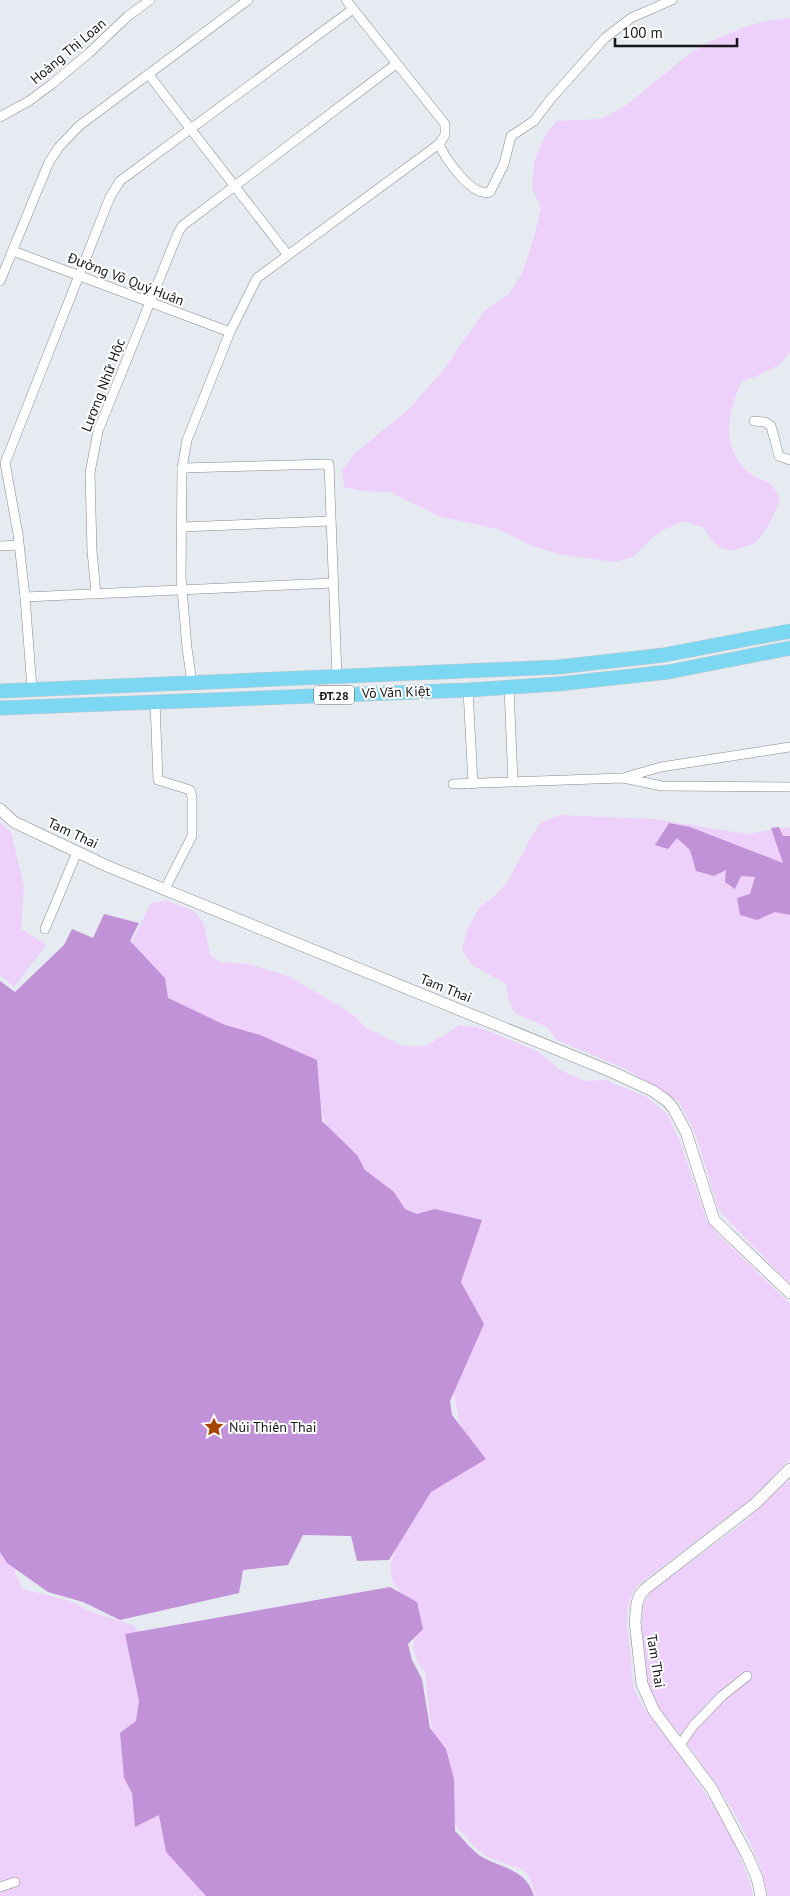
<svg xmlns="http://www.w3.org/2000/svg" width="790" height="1896" font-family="'PT Sans',sans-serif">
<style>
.green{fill:#edd1fa}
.forest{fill:#c192d7}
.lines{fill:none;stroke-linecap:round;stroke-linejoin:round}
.minor-casing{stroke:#858a90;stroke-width:10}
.tertiary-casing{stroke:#858a90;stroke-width:12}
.primary-casing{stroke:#c7c7c8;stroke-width:15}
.minor{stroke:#fff;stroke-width:9}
.tertiary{stroke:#fff;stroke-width:11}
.primary{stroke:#7cd7f2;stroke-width:14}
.labels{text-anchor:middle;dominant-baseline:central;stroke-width:4;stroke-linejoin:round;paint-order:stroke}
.shield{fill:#fff;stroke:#5b5d5e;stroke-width:1}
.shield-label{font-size:12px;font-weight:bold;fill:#151719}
.street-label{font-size:14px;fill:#151719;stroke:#fff}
.poi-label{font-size:14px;fill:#151719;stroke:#fff;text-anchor:start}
</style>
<rect width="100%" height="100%" fill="#e6ebf2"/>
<g class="green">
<path d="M790,18V352L781,364L757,376L742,381C728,411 720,447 748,472C753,477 762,479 769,483C774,486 777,494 780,499C775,513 768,529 758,540C755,544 749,545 744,547C725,555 713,546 704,528L685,521L663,530L653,537L633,557L615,562L562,555L535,547L497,529L441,517L390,492L361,491L344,487L342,471L354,454L409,409L444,369L485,310L508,295L523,272L535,233L541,208L532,188L534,162L546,134L557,121L601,119L625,106L688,55L711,41L745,27L765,21Z"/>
<polygon points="559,815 654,819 747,834 790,827 790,1284 719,1211 695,1133 679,1102 655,1086 621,1067 557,1040 547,1027 514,1013 509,1000 506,984 471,964 462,950 467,930 479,908 496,895 508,881 529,841 540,823"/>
<polygon points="0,823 11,832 24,886 21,929 46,945 14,987 0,975"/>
<path d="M165,900L194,911L204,924L210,955L220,962L248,964L288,976L338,1005L356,1017L365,1027L403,1046H427C438,1037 449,1034 459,1025L478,1027L539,1052L560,1070L585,1081L605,1080L647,1097L668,1115L681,1144L707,1221L718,1234L790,1304V1459L758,1494L637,1586C620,1613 629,1631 631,1660C632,1669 631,1681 635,1690C643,1712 660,1727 673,1746C705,1792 741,1841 753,1896H536L529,1876L524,1870L487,1857L472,1844L459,1829L448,1813L429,1713L425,1672L417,1661L413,1647L415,1638L414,1618L403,1596L392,1581L390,1565L404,1528L462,1434L454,1396L425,1358L384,1198L326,1126L318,1098L160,1004L129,963L132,941L151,903Z"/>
<path d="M790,1479V1896H768C756,1837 717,1784 682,1737C672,1723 657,1711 650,1694C645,1680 638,1613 645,1601C651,1589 666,1581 676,1573C698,1556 721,1540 743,1523C759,1509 774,1493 790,1479Z"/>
<path d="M0,1532C9,1551 13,1571 23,1589L70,1601L91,1612L133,1625L143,1636L228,1896H0Z"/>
</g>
<g class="forest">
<polygon points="669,823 690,827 783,863 771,828 779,827 783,836 790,836 790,915 775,912 757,920 740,915 737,898 750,894 755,877 741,876 735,889 725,882 726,870 714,876 696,871 690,850 677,838 668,849 655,845"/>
<polygon points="104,914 139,923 130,941 165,978 168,998 225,1025 260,1035 317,1060 322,1121 357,1155 365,1170 394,1192 405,1209 417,1214 435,1209 482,1220 461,1282 484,1324 450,1401 452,1415 486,1459 431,1492 389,1560 357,1561 351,1536 303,1535 288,1565 243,1570 239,1593 120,1620 83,1602 48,1592 7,1563 0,1552 0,981 15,992 64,945 72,929 93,938"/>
<path d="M390,1587L417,1602L423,1629L408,1644L412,1660L422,1679L430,1728L446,1749L454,1779L455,1831C464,1839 473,1853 484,1858C504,1869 526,1869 534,1896H206L166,1852L159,1815L135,1827L132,1793L124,1778L120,1733L136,1721L139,1701L125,1634Z"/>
</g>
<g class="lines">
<defs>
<g id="minor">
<polyline points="149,75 287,254"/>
<polyline points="0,117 29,101 52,84 89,53 128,16 150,0"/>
<path d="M439,144C445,158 472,198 490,192L504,164L511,136L534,121L549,101L605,38L631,18L672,0"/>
<polyline points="13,251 230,332"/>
<polyline points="0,281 49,162 59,147 79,126 248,0"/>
<polyline points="754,421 765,422 771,426 779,456 790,460"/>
<polyline points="182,468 329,464 337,677"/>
<polyline points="182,527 331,521"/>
<polyline points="0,546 18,545"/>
<polyline points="96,594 92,551 90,473 98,431 178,233 182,226 396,64"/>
<polyline points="25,597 333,583"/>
<polyline points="192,683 187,648 181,577 182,468 187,440 230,332 257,278 439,144 445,135 445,124 346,0"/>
<polyline points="509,688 513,782"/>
<polyline points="32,689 25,597 18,534 5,463 110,197 120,181 353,9"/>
<polyline points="468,690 473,784"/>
<polyline points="155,702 158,780 190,790 192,797 192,836 165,889"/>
<polyline points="626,777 661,767 790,747"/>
<polyline points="453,784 623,778 662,786 790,787"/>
<polyline points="45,929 77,852"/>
<polyline points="680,1745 693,1726 722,1696 747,1676"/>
<polyline points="0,1887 15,1882"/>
</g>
<g id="tertiary">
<polyline points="0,809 14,822 107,866 612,1072 653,1091 667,1101 673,1108 686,1132 714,1220 790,1293"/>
<polyline points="761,1896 757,1878 748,1857 712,1789 654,1711 642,1684 635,1622 637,1603 640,1595 645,1589 756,1503 790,1469"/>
</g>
<g id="primary">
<polyline points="0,691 558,667 664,655 790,631"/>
<polyline points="0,708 468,690 558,684 668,672 790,648"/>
</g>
</defs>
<use href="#minor" class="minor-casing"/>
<use href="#tertiary" class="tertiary-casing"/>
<use href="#primary" class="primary-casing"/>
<use href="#minor" class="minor"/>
<use href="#tertiary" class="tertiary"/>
<use href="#primary" class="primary"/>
</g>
<defs>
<symbol id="sight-bare" viewBox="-9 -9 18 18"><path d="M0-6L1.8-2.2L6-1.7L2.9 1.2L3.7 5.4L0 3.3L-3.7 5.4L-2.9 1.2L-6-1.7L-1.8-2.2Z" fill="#a54301" stroke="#fff" stroke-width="2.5" paint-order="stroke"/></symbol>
</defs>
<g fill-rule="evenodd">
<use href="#sight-bare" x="200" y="1413" width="28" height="28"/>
</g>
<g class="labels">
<rect class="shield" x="314" y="685.5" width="40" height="19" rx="4"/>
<g class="shield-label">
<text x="334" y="695">ĐT.28</text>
</g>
<g class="street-label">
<text transform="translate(68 51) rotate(-40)">Hoàng Thị Loan</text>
<text transform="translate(126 279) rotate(21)">Đường Võ Quý Huân</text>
<text transform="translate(103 385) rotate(-69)">Lương Nhữ Hộc</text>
<text transform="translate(396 692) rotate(-2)">Võ Văn Kiệt</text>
<text transform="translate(73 833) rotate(25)">Tam Thai</text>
<text transform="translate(446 988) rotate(22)">Tam Thai</text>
<text transform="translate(656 1661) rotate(81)">Tam Thai</text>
</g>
<g class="poi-label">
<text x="229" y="1427">Núi Thiên Thai</text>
</g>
</g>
<path d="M615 38v8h122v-8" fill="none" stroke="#151719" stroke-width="2.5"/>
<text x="622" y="38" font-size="15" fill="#151719" stroke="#ffffff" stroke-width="4" paint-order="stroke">100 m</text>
</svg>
